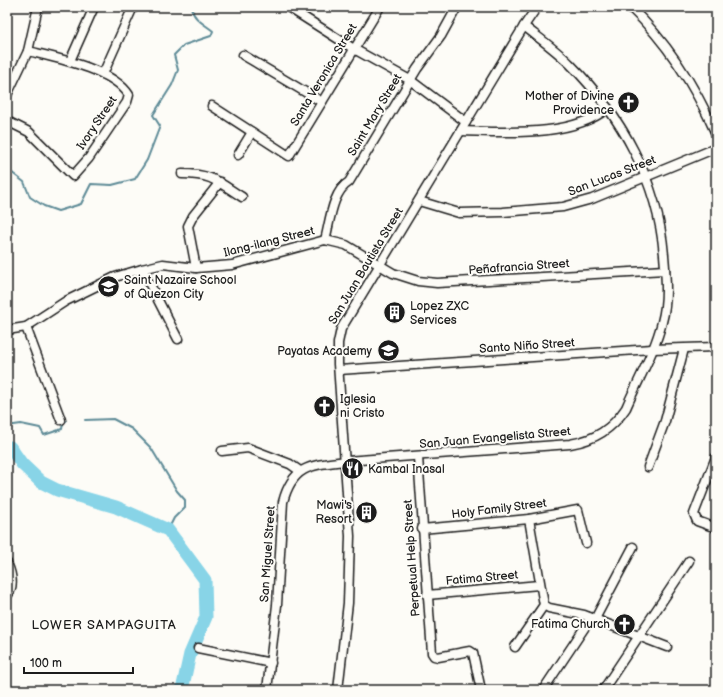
<svg xmlns="http://www.w3.org/2000/svg" width="723" height="697" font-family="'Balsamiq Sans',sans-serif">
<style>
.lines{fill:none;stroke-linecap:round;stroke-linejoin:round}
.stream{stroke:#5d8a96;stroke-width:2}
.river{stroke:#88d4e7;stroke-width:13}
.minor-casing{stroke:#1c1c1c;stroke-width:11}
.minor{stroke:#fdfcf7;stroke-width:8}
.labels{text-anchor:middle;dominant-baseline:central;stroke-width:4;stroke-linejoin:round;paint-order:stroke}
.street-label{font-size:12px;fill:#1c1c1c;stroke:#fdfcf7}
.poi-label{font-size:12px;fill:#1c1c1c;stroke:#fdfcf7;text-anchor:end}
.neighbourhood-label{font-size:13px;letter-spacing:1px;fill:#1c1c1c;stroke:#fdfcf7}
</style>
<rect width="100%" height="100%" fill="#fdfcf7"/>
<filter id="ink" filterUnits="userSpaceOnUse"><feTurbulence type="fractalNoise" baseFrequency=".025" numOctaves="2"/><feDisplacementMap in="SourceGraphic" scale="8" xChannelSelector="R" yChannelSelector="G"/><feConvolveMatrix kernelMatrix="1 2 1 2 8 2 1 2 1" color-interpolation-filters="sRGB"/></filter>
<g filter="url(#ink)">
<g class="lines">
<g class="stream">
<path d="M7,164L11,172L24,182L30,197L44,206L58,211L81,204L91,184L112,185L135,179L147,160L160,126L153,115L172,85L178,70L174,55L184,45L211,36L213,31C203,23 194,20 191,7"/>
<polyline points="85,420 113,419 132,429 151,448 177,491 185,500 185,507 174,518 168,530"/>
<polyline points="7,426 21,424 40,428 44,435 62,429 63,423 66,421"/>
</g>
<polyline class="river" points="10,447 22,464 41,482 57,490 116,507 168,530 205,580 206,617 190,654 182,690"/>
<defs>
<g id="minor">
<polyline points="288,7 354,49 410,80 466,122"/>
<path d="M630,7C667,42 696,88 716,134"/>
<polyline points="243,55 322,102"/>
<polyline points="70,61 94,7"/>
<polyline points="103,74 133,7"/>
<polyline points="7,95 28,51 38,7"/>
<polyline points="212,106 289,156 380,7"/>
<path d="M7,121L29,132L73,176L89,158L127,102L129,95C113,69 56,58 28,51"/>
<path d="M461,131C506,132 571,138 608,108"/>
<polyline points="238,155 252,132"/>
<path d="M182,174C212,174 217,181 242,197"/>
<polyline points="419,201 459,213 503,212 563,207 592,199 716,148"/>
<path d="M325,240C330,222 332,192 349,182L417,69L441,36L457,7"/>
<polyline points="196,268 188,226 193,216 220,182"/>
<polyline points="142,269 178,339"/>
<polyline points="26,327 61,420"/>
<polyline points="7,330 26,327 66,301 115,277 142,269 163,264 196,268 232,265 325,240 346,245 393,273 418,281 437,283 665,270"/>
<polyline points="339,370 652,349 716,347"/>
<polyline points="222,451 248,448 290,464 300,471"/>
<polyline points="418,457 432,653 434,656 438,657 470,651 473,653 481,690"/>
<polyline points="716,457 694,514 697,521 716,528"/>
<polyline points="648,467 665,421 684,349"/>
<polyline points="529,519 544,605 549,608 584,615 667,647"/>
<polyline points="422,529 529,519 578,510 586,543"/>
<path d="M7,563C12,574 15,586 7,596"/>
<polyline points="427,595 539,585"/>
<polyline points="595,619 633,547"/>
<polyline points="515,647 544,605"/>
<polyline points="198,648 271,663"/>
<path d="M267,690L277,605L283,502C293,464 313,465 346,461L570,444C595,440 612,429 626,408C638,380 655,351 662,322C668,300 666,278 664,255C658,182 622,116 570,64C556,50 539,38 524,26"/>
<polyline points="338,690 348,603 350,536 338,364 338,343 341,329 524,26 537,7"/>
<polyline points="543,690 591,618"/>
<polyline points="603,690 689,561"/>
</g>
</defs>
<use href="#minor" class="minor-casing"/>
<use href="#minor" class="minor"/>
</g>
</g>
<defs>
<symbol id="church-disc" viewBox="-11 -11 22 22"><circle r="9.5" fill="#1c1c1c" stroke="#fdfcf7"/><path d="M-1.2-6h2.4v3.5h3.3v2.4h-3.3V6h-2.4V-.1h-3.3v-2.4h3.3Z" fill="#fff"/></symbol>
<symbol id="school-disc" viewBox="-11 -11 22 22"><circle r="9.5" fill="#1c1c1c" stroke="#fdfcf7"/><path d="M0-5L7-2L0 1L-7-2ZM-4 1L0 2.5L4 1V4Q0 6-4 4Z" fill="#fff"/></symbol>
<symbol id="building-disc" viewBox="-11 -11 22 22"><circle r="9.5" fill="#1c1c1c" stroke="#fdfcf7"/><path d="M-4-6H4V6H1V3H-1V6H-4ZM-2.5-4.3h1.7v1.8h-1.7ZM.8-4.3h1.7v1.8H.8ZM-2.5-1h1.7V.8h-1.7ZM.8-1h1.7V.8H.8Z" fill="#fff"/></symbol>
<symbol id="restaurant-disc" viewBox="-11 -11 22 22"><circle r="9.5" fill="#1c1c1c" stroke="#fdfcf7"/><path d="M-5-6h1v4h1v-4h1v4h1v-4h1v5L-1.5 .5V6h-2V.5L-5-1ZM5-6V6H3V1.5H1.5Q1.5-4 5-6Z" fill="#fff"/></symbol>
</defs>
<g fill-rule="evenodd">
<use href="#church-disc" x="616" y="90" width="25" height="25"/>
<use href="#school-disc" x="96" y="274" width="25" height="25"/>
<use href="#building-disc" x="382" y="300" width="25" height="25"/>
<use href="#school-disc" x="376" y="338" width="25" height="25"/>
<use href="#church-disc" x="312" y="394" width="25" height="25"/>
<use href="#restaurant-disc" x="340" y="456" width="25" height="25"/>
<use href="#building-disc" x="354" y="500" width="25" height="25"/>
<use href="#church-disc" x="612" y="612" width="25" height="25"/>
</g>
<g class="labels">
<g class="street-label">
<text transform="translate(324 75) rotate(-59)">Santa Veronica Street</text>
<text transform="translate(375 115) rotate(-59)">Saint Mary Street</text>
<text transform="translate(97 123) rotate(-56)">Ivory Street</text>
<text transform="translate(612 176) rotate(-21)">San Lucas Street</text>
<text transform="translate(269 242) rotate(-14)">Ilang-ilang Street</text>
<text transform="translate(366 266) rotate(-59)">San Juan Bautista Street</text>
<text transform="translate(519 267) rotate(-4)">Peñafrancia Street</text>
<text transform="translate(527 346) rotate(-4)">Santo Niño Street</text>
<text transform="translate(495 438) rotate(-5)">San Juan Evangelista Street</text>
<text transform="translate(499 509) rotate(-7)">Holy Family Street</text>
<text transform="translate(268 554) rotate(-86)">San Miguel Street</text>
<text transform="translate(412 558) rotate(-94)">Perpetual Help Street</text>
<text transform="translate(482 578) rotate(-5)">Fatima Street</text>
</g>
<g class="poi-label">
<text x="614" y="96">Mother of Divine<tspan x="614" dy="14">Providence</tspan></text>
<text x="124" y="280" text-anchor="start">Saint Nazaire School<tspan x="124" dy="14">of Quezon City</tspan></text>
<text x="410" y="306" text-anchor="start">Lopez ZXC<tspan x="410" dy="14">Services</tspan></text>
<text x="372" y="351">Payatas Academy</text>
<text x="340" y="399" text-anchor="start">Iglesia<tspan x="340" dy="14">ni Cristo</tspan></text>
<text x="368" y="469" text-anchor="start">Kambal Inasal</text>
<text x="352" y="505">Mawi's<tspan x="352" dy="14">Resort</tspan></text>
<text x="610" y="624">Fatima Church</text>
</g>
<g class="neighbourhood-label">
<text x="104" y="625">LOWER SAMPAGUITA</text>
</g>
</g>
<rect width="723" height="697" fill="none" stroke="#fdfcf7" stroke-width="24"/>
<rect x="12" y="12" width="699" height="673" fill="none" stroke="#1c1c1c" stroke-width="1.5" filter="url(#ink)"/>
<path d="M24 667v6h109v-6" fill="none" stroke="#1c1c1c" stroke-width="2"/>
<text x="30" y="667" font-size="12" fill="#1c1c1c" stroke="#fdfcf7" stroke-width="3" paint-order="stroke">100 m</text>
</svg>
